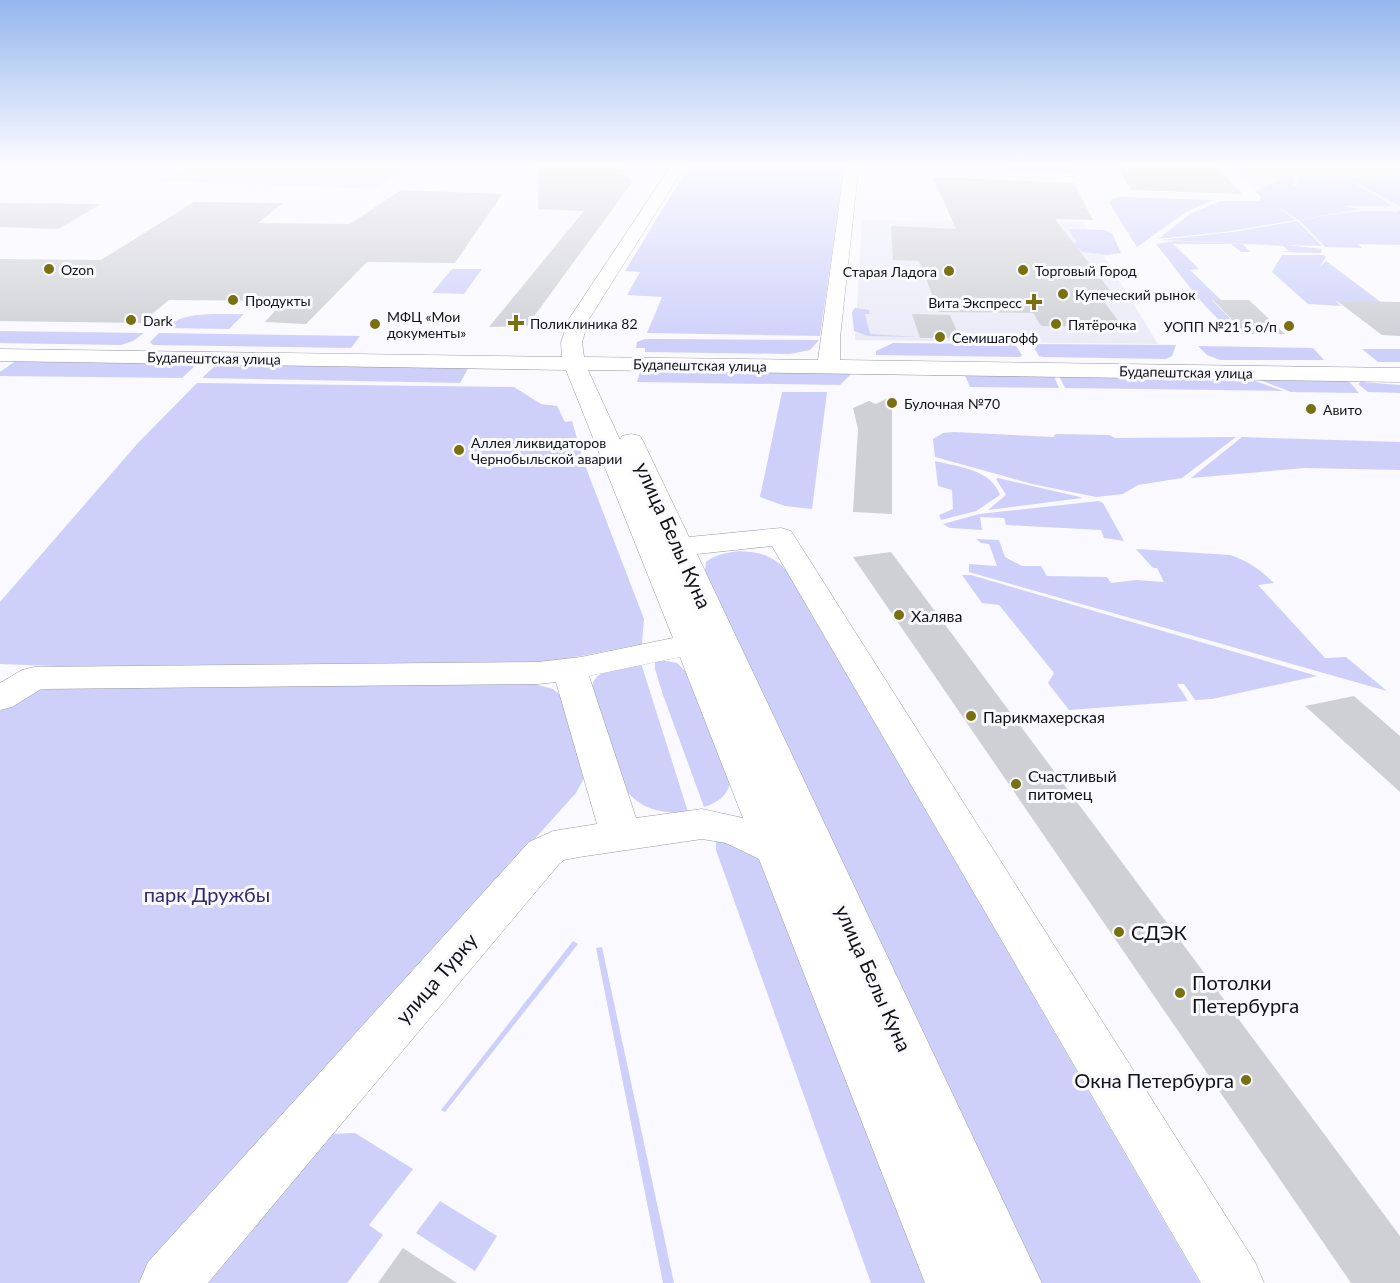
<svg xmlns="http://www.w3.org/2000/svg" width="1400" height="1283" font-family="Lato,sans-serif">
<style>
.built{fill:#ebebf8}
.green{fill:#ced0fa}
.building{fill:#cfd0d5}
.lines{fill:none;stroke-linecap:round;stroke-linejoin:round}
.minor-casing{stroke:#9a9ba0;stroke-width:1}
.minor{fill:#fff;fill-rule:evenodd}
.poi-dot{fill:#79700f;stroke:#f9f9ff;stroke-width:2}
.labels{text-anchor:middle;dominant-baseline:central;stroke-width:6;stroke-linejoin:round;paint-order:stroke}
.far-poi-label{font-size:14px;fill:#121314;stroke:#f9f9ff;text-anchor:start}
.far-street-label{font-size:14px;fill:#121314;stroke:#f9f9ff}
.poi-label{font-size:16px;fill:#121314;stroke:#f9f9ff;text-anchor:start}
.near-street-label{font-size:20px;fill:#121314;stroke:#f9f9ff}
.near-park-label{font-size:20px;fill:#31296f;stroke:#f9f9ff}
.near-poi-label{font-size:20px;fill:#121314;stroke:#f9f9ff;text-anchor:start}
</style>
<rect width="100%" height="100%" fill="#f9f9ff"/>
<g class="built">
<polygon points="199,163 417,163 374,189 157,181"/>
<polygon points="1229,163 1400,163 1400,236 1328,212 1312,202 1265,199"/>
<polygon points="862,220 1083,222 1158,344 855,340"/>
</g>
<g class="green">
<polygon points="691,163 845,163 820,336 647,333 662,297 627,295 640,272 625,271"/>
<polygon points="1066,163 1074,173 1007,170 1003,164"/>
<polygon points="1291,176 1294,176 1292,186 1296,186 1298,176 1342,177 1379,197 1391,206 1343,206 1360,209 1298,220 1277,206 1296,220 1231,231 1158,239 1190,214 1220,201 1259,201 1261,197 1255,191"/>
<polygon points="1347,178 1400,179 1400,206"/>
<polygon points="1119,197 1123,197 1214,200 1186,212 1137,247 1128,233 1136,234 1127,232 1109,202 1113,198"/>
<path d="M1400,210V245L1358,244L1362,248L1325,247L1299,220C1333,214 1364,209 1397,212Z"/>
<polygon points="1297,221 1322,246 1287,245 1322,249 1321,253 1280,252 1289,251 1283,246 1243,244 1250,252 1241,252 1231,244 1173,244 1199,269 1190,270 1221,300 1212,300 1245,334 1231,333 1199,299 1156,244 1174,241 1275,245 1160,240 1234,232"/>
<polygon points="1068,229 1104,230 1112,233 1121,253 1107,255 1082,252 1073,243 1077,242"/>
<polygon points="1282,255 1324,255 1326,257 1319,268 1326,261 1386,306 1359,306 1353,301 1336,301 1341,306 1308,304 1272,272"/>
<polygon points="452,269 482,269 464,294 432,293"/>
<polygon points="855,308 869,310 870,314 865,314 870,334 918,337 868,336 854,331 852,312"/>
<path d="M244,314L229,329L165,328C186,310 218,315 244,314Z"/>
<polygon points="0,331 144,333 133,341 121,345 0,343"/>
<polygon points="159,333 360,336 351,348 153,345 150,342"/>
<polygon points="645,339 662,339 819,340 810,350 790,354 645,352 645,348 636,348 637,342"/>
<polygon points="893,343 1015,344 1022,355 1020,357 876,355 876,351"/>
<polygon points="1032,344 1176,345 1172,356 1166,359 1043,357 1039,356"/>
<polygon points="1198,346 1313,348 1324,360 1220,360 1207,355"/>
<polygon points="1362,349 1400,349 1400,362 1378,362"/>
<polygon points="17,360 198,363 182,378 0,376 0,372"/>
<polygon points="218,363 469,367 460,383 202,378"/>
<polygon points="641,369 852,373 840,385 637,382"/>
<polygon points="964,373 1054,376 1059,388 970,387"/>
<polygon points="1058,374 1244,377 1283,391 1065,388"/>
<polygon points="1252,377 1348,380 1359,393 1291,392"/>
<polygon points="1361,382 1400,385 1400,393 1368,392 1358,384"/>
<polygon points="197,383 514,387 541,404 557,406 565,422 572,421 583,460 644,619 642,644 550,662 80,667 0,664 0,602 138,443"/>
<polygon points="782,392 827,392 812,509 785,506 760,497"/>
<polygon points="954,432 1053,437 1056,434 1109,435 1115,438 1236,437 1182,478 1138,485 1123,494 1096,497 1032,484 935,457 933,439 943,433"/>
<polygon points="1242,437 1400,442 1400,470 1305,468 1191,478"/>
<path d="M935,461C958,467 991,469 1000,495L976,511L941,520L939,515L953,509L952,490L938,486Z"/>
<polygon points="998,478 1080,497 1082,498 988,510 1006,495 996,479"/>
<polygon points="1099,501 1103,503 1124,541 1104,538 1101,530 1006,525 1004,518 980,517 982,530 950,528 943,524 979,514"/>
<path d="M976,539L999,540L1005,557L1022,566H1041L1047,576L1107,577L1111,583L1136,580L1164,582L1157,568H1153L1136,549L1230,555C1248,561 1261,570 1274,583L1258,585L1325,658L1346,657L1387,691L969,572V564L997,566L989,544L981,543Z"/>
<path d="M739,551C759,552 772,555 786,570L1200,1283H1042L705,572L706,562C716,554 727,553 739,551Z"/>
<polygon points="962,575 971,575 1317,676 1212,699 1195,700 1184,684 1177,684 1188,701 1069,710 1048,683 1054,673 999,605 982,603"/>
<path d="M655,659L677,663L685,671L730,783C727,797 716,803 704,807L662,692L655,669Z"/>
<path d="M641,663L688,812C664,814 645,811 628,793L592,688C594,667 625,667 641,663Z"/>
<polygon points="534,684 553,689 560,695 584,778 576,793 540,833 138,1283 0,1283 0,711 36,691 54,688"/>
<polygon points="716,838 757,857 761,864 925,1283 871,1283 716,850"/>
<polygon points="573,941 578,944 445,1112 441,1110"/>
<polygon points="602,947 674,1283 663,1283 596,948"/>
<polygon points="355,1133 413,1169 369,1225 383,1235 347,1283 200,1283 327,1134"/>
<polygon points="440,1201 497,1236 475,1271 416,1233"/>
</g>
<g class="building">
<polygon points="539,163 630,163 622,173 633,181 527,326 489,327 584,211 538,209"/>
<polygon points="1115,163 1214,163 1242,194 1131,190"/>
<polygon points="933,177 1074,183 1093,220 1055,219 1116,298 1101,298 1123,327 1041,326 1033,313 939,312 919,261 893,260 891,226 956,229"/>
<polygon points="401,190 502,194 455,263 367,262 306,324 265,322 284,301 169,300 141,323 0,321 0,259 101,260 194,202 283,203 258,223 350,224"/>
<polygon points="0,203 101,204 58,229 0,227"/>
<polygon points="1213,300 1249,300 1285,334 1246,334"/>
<polygon points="1337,301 1400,302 1400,336 1382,335"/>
<polygon points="912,314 950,315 960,338 920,338"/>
<polygon points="892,396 892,514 853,512 858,429 853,408 869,401 876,404"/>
<polygon points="891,552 1400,1236 1400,1283 1351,1283 853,557"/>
<polygon points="1354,696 1400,736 1400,792 1305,706"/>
<polygon points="403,1248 418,1258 457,1283 378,1283"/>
</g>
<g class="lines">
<defs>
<path id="minor" d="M673,163H687L589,319L582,342L584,357L818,360L845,163H859L840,338V360L1400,368V382L588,370L620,440L622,436L631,434L640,436L643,441L689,537L781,528L791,531L1255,1262L1264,1283H1201L772,546L697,554L1042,1283H925L759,859L726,843L702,839L579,857L564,860L559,864L208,1283H139L148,1262L529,842L553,831L597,824L556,682L538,684L41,689L12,707L0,710V683L22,670L34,667L538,662L581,657L673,638L566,370L0,361V349L562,357L561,342L569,319ZM680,657L743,818L702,809L636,818L589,676Z"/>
</defs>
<use href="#minor" class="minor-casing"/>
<use href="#minor" class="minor"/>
</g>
<linearGradient id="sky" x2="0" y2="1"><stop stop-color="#95b6ee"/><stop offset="0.48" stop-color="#fcfcff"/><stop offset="1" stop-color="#fcfcff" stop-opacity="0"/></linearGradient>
<rect width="1400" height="343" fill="url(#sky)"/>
<g class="poi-dot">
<circle cx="49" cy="269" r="6"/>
<circle cx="1023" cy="270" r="6"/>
<circle cx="949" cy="271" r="6"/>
<circle cx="1063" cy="294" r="6"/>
<circle cx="233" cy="300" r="6"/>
<path d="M1031 293h6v6h6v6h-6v6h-6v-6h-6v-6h6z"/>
<circle cx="131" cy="320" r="6"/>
<path d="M513 314h6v6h6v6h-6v6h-6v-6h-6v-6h6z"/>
<circle cx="375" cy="324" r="6"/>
<circle cx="1056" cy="324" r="6"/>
<circle cx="1289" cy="326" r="6"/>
<circle cx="940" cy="337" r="6"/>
<circle cx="892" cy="403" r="6"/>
<circle cx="1311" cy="409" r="6"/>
<circle cx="459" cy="450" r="6"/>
<circle cx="899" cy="615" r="6"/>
<circle cx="971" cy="716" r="6"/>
<circle cx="1016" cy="784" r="6"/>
<circle cx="1119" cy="932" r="6"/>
<circle cx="1180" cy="993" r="6"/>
<circle cx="1246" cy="1080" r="6"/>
</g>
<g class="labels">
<g class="far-poi-label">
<text x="61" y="269">Ozon</text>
<text x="1035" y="270">Торговый Город</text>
<text x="937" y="271" text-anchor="end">Старая Ладога</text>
<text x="1075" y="294">Купеческий рынок</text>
<text x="245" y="300">Продукты</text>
<text x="1022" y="302" text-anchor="end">Вита Экспресс</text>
<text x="387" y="316">МФЦ «Мои<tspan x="387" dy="16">документы»</tspan></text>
<text x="143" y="320">Dark</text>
<text x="530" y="323">Поликлиника 82</text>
<text x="1068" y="324">Пятёрочка</text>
<text x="1277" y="326" text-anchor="end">УОПП №21 5 о/п</text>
<text x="952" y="337">Семишагофф</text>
<text x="904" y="403">Булочная №70</text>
<text x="1323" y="409">Авито</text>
<text x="471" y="442">Аллея ликвидаторов<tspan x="471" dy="16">Чернобыльской аварии</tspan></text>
</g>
<g class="far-street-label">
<text transform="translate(214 358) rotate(1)">Будапештская улица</text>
<text transform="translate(700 365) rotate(1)">Будапештская улица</text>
<text transform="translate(1186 372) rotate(1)">Будапештская улица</text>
</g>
<g class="poi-label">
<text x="911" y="615">Халява</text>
<text x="983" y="716">Парикмахерская</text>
<text x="1028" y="775">Счастливый<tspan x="1028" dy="18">питомец</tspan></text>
</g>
<g class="near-street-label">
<text transform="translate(674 535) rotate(66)">улица Белы Куна</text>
<text transform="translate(436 978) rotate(-49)">улица Турку</text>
<text transform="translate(874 978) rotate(66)">улица Белы Куна</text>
</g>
<g class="near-park-label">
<text x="207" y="894">парк Дружбы</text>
</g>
<g class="near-poi-label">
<text x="1131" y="932">СДЭК</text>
<text x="1192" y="982">Потолки<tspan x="1192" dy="23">Петербурга</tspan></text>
<text x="1234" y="1080" text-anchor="end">Окна Петербурга</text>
</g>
</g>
</svg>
